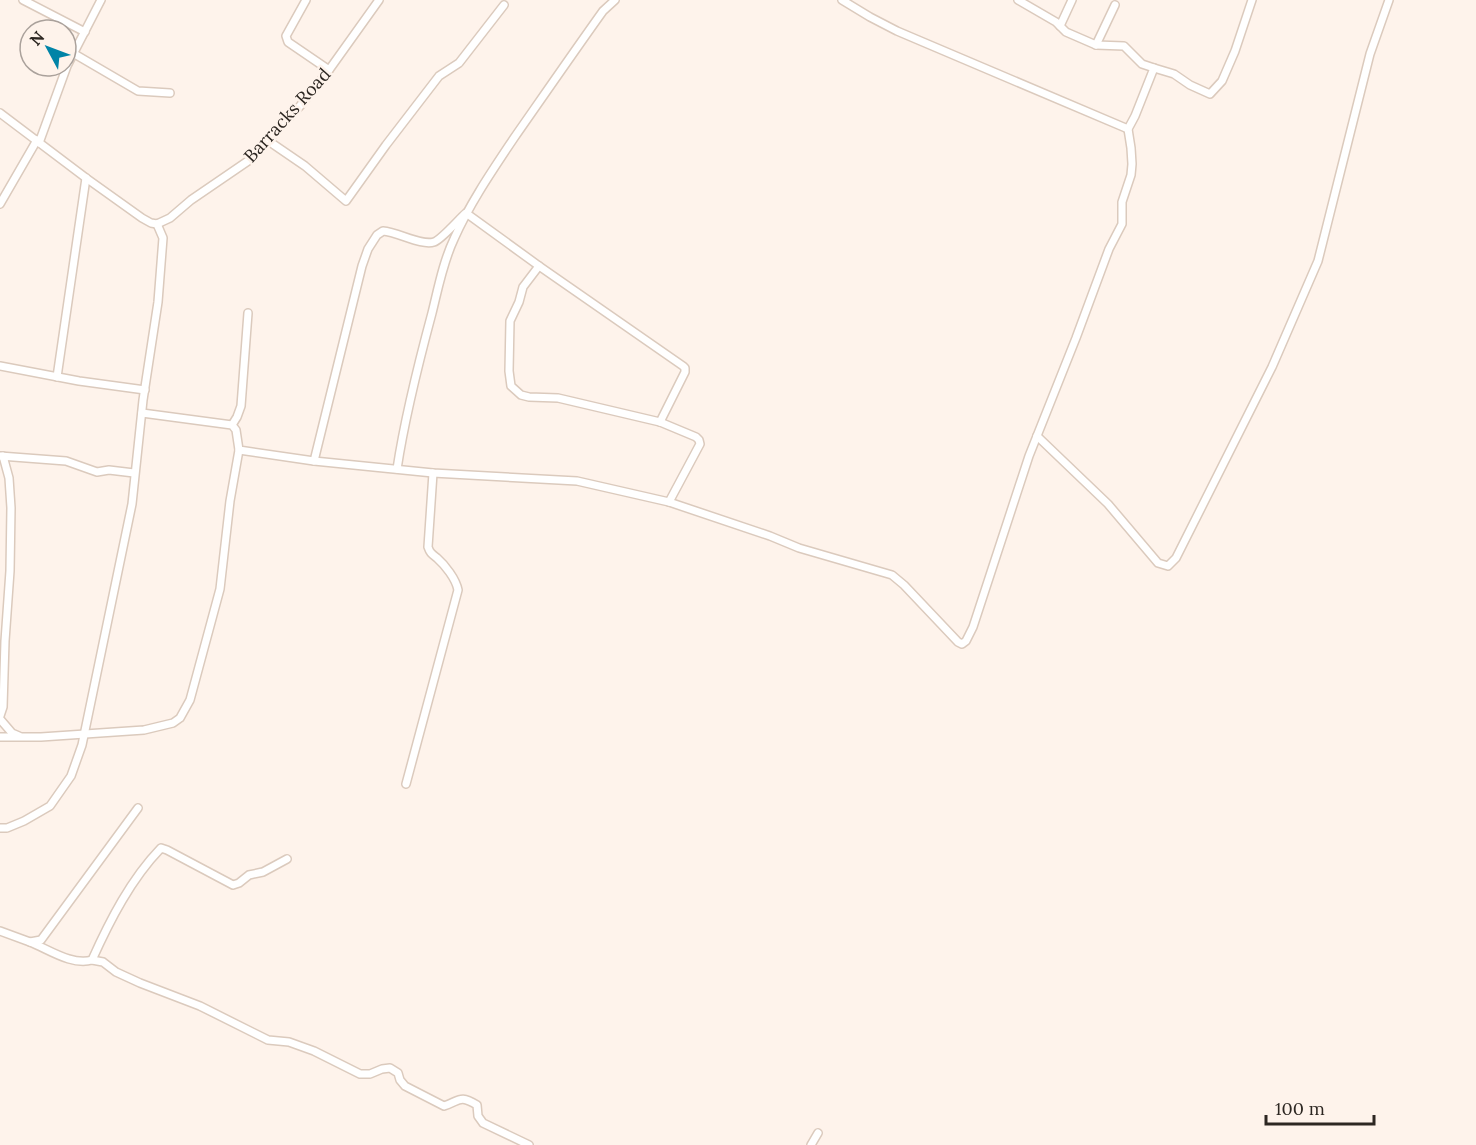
<svg xmlns="http://www.w3.org/2000/svg" width="1476" height="1145" font-family="Lora,serif">
<style>
.lines{fill:none;stroke-linecap:round;stroke-linejoin:round}
.minor-casing{stroke:#dbcabd;stroke-width:10}
.minor{stroke:#fff;stroke-width:7}
.labels{text-anchor:middle;dominant-baseline:central;stroke-width:5;stroke-linejoin:round;paint-order:stroke}
.street-label{font-size:18px;fill:#2d2722;stroke:#fef3eb}
</style>
<rect width="100%" height="100%" fill="#fef3eb"/>
<g class="lines">
<defs>
<g id="minor">
<polyline points="23,0 85,32"/>
<polyline points="306,0 286,36 288,42 329,70"/>
<polyline points="842,0 870,17 897,31 1128,129"/>
<polyline points="1060,26 1072,0"/>
<polyline points="36,29 37,30"/>
<polyline points="1096,45 1115,5"/>
<polyline points="66,49 138,91 170,93"/>
<polyline points="1154,68 1174,74 1190,85 1210,94 1222,81 1235,51 1252,0"/>
<polyline points="0,113 86,178 142,218 151,223 157,224 170,218 191,200 248,161 300,106 329,70 379,0"/>
<polyline points="267,140 305,166 346,201 386,145 439,76 459,63 504,5"/>
<polyline points="39,143 67,66 101,0"/>
<polyline points="0,204 37,140"/>
<polyline points="539,266 523,287 519,302 510,321 509,371 511,386 521,395 529,397 558,398 660,422 696,437 699,440 700,444 669,502"/>
<polyline points="0,366 79,381 145,390"/>
<polyline points="57,377 86,178"/>
<polyline points="142,413 232,425 236,430 239,450 314,461 433,473 577,481 669,502 770,536 799,548 892,575 904,585 958,642 962,644 966,641 973,627 1029,456 1076,338 1109,249 1122,224 1122,202 1131,175 1132,164 1131,148 1128,129 1135,116 1154,68 1142,64 1124,46 1096,45 1066,32 1056,22 1018,0"/>
<polyline points="232,425 237,417 241,406 248,313"/>
<polyline points="1037,436 1108,504 1158,563 1168,566 1176,558 1272,367 1318,261 1370,54 1389,0"/>
<polyline points="0,456 66,461 97,472 109,470 134,473"/>
<path d="M314,461L362,266L368,249L377,235L383,231C398,232 421,246 434,242C441,240 459,219 466,213L539,266L683,366L685,368V372L660,422"/>
<path d="M397,469C405,416 418,365 432,313C438,289 443,262 454,239C470,203 492,171 514,138C544,95 573,53 603,11L615,0"/>
<polyline points="0,716 3,707 5,641 10,571 11,508 9,478 3,456"/>
<polyline points="0,719 12,733 19,736"/>
<polyline points="0,737 41,737 144,730 173,723 180,718 190,700 220,589 230,501 239,450"/>
<path d="M406,784L458,590C456,579 445,565 437,558C432,554 430,553 428,547L433,473"/>
<polyline points="0,828 7,828 24,821 50,806 71,776 82,745 132,504 143,400 158,302 163,238 157,224"/>
<polyline points="0,931 30,942 41,940 138,808"/>
<path d="M30,942C48,949 72,966 92,960C110,920 131,879 161,848L167,850L233,885L239,883L249,875L263,872L287,859"/>
<path d="M92,960L103,962L116,972L140,983L200,1006L268,1040L289,1042L314,1051L360,1074H370L382,1069L390,1068L398,1073L400,1080L405,1086L444,1106C460,1101 459,1094 477,1105L478,1116L483,1123L529,1145"/>
<polyline points="811,1145 818,1133"/>
</g>
</defs>
<use href="#minor" class="minor-casing"/>
<use href="#minor" class="minor"/>
</g>
<g class="labels">
<g class="street-label">
<text transform="translate(287 115) rotate(-48)">Barracks Road</text>
</g>
</g>
<g transform="translate(48 48) rotate(311)"><circle r="28" fill="#fef3eb" stroke="#aaa19b" stroke-width="1.5"/>
<path d="M0-4.5L10 22L0 15L-10 22Z" fill="#0084a7"/>
<text y="-9" font-size="16" font-weight="bold" text-anchor="middle" fill="#2d2722">N</text>
</g>
<path d="M1266 1115v9h108v-9" fill="none" stroke="#2d2722" stroke-width="3"/>
<text x="1275" y="1115" font-size="18" fill="#2d2722" stroke="#fef3eb" stroke-width="4.5" paint-order="stroke">100 m</text>
</svg>
